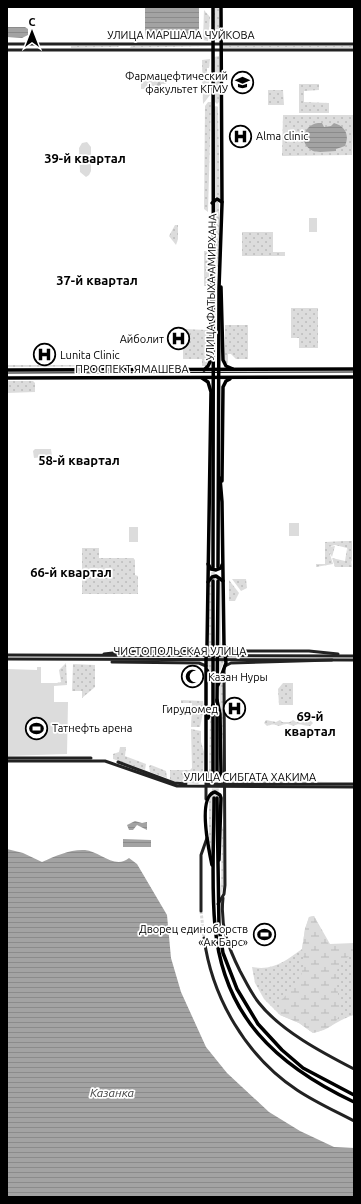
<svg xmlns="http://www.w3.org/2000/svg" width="361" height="1204" font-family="Ubuntu,sans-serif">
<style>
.grass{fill:url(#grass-dots)}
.forest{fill:url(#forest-firs)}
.wetland{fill:url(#wetland-marsh)}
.pitch{fill:#dcdcdc}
.water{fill:url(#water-rules)}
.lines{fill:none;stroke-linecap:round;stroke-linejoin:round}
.secondary-tunnel{stroke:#d9d9d9;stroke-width:3;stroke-dasharray:3 1.5;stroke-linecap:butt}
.primary-tunnel{stroke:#d9d9d9;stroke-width:3.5;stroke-dasharray:3.5 2;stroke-linecap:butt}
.secondary{stroke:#222;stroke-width:3}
.primary{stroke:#000;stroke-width:3.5}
.tram{stroke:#000;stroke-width:1}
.labels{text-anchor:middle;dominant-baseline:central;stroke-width:3.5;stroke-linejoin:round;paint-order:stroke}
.street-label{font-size:11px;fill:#000;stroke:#fff}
.poi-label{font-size:11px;fill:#000;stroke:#fff;text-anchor:end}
.water-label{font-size:12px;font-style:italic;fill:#444;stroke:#fff}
.quarter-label{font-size:13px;font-weight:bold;fill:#000;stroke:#fff}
</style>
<defs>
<pattern id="grass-dots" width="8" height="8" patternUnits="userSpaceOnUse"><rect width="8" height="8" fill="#dcdcdc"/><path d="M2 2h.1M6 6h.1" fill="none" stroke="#bbb" stroke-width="1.8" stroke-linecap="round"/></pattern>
<pattern id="forest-firs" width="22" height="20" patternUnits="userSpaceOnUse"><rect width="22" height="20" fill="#dcdcdc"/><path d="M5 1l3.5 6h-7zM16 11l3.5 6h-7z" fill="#bbb"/></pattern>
<pattern id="wetland-marsh" width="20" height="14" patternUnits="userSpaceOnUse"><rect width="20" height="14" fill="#dcdcdc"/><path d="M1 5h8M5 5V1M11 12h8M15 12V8" fill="none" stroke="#bbb"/></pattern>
<pattern id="water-rules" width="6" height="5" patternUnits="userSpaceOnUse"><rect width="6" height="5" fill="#a3a3a3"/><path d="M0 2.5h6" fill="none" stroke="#8b8b8b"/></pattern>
</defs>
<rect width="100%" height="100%" fill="#fff"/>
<g class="grass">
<rect x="214" y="7" width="5" height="33"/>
<polygon points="204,10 210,17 208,41 203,40"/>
<polygon points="71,46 118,46 119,47 71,48"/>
<polygon points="131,46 209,46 130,48"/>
<rect x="223" y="46" width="131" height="2"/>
<polygon points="219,56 219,102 217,104 215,102 214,57"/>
<polygon points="210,59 209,68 207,68 207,81 209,81 210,95 203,104 202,60"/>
<polygon points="299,84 319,84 319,90 304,91 304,102 329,103 329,113 299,113"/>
<polygon points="268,90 283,90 284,105 268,105"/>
<polygon points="208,102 211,102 208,212 204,209 205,106"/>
<polygon points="354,103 352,155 282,156 283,115 353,115"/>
<polygon points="216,106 218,107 220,198 214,197 214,107"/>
<polygon points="214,202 218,202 219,204 219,256 217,272"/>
<polygon points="175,225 178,225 178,239 176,245 169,236"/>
<polygon points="242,232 273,232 273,252 285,252 285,256 242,256"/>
<rect x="204" y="251" width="5" height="35"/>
<polygon points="291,308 318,308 318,348 299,348 299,338 291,338"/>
<polygon points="225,325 248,325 248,359 236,359 231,354 228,354 228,364 225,362"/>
<polygon points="183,329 208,330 208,361 206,366 202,366 202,359 183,359"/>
<polygon points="7,365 133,365 133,366 7,367"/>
<polygon points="7,381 33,381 35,383 35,392 7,393"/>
<polygon points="345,541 352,541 352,550 350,550 352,550 352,562 351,560 352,567 335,567 332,558 345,561 347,549 349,554 346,545 347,548 335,545 328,547 335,546 332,557 329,551 333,564 316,567 316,564 325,564 325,542"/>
<polygon points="82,548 99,548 99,558 133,558 135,560 135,575 138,576 138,594 82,594"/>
<polygon points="215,577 221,583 221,642 224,662 218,675 218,580 211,580 211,676 207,663 209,641 209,581"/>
<polygon points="232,579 246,579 247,588 241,591"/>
<polygon points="229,580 239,593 235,601 229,601"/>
<polygon points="66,663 67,683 57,683 61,682 59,670"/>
<polygon points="73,664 95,665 95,687 82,698 82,691 72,691"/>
<polygon points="223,674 224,734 222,740 219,686"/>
<polygon points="283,683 293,683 293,705 279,705 278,689"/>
<polygon points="181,700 203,701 204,708 200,727 191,727 192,703 181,703"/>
<polygon points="212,712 213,772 219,771 218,712 219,715 219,772 215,776 210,774 209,771 210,719"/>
<path d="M266,720L276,722L280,720L282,722H290L293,720L296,722L310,720L313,723L310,726C303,726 300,722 293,726C287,723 285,724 279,726C273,724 273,724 267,726L264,723Z"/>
<polygon points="191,729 201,731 201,742 204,752 203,779 198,784 172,782 170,780 170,770 190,770 192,768"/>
<polygon points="120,747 126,747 125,756 146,764 145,770 113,759 113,754 119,752"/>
<polygon points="151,765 166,771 167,778 150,772 149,766"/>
<polygon points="230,780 328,782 230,782"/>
<polygon points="215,794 220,797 219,853 219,799 212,798 212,853 209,842 209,799 210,796"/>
<polygon points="222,826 224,830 224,885 221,894"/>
<path d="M314,916L330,944L354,943V1015C339,1019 328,1030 313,1033L299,1023L280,1015L264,999L255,983L252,967C274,971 285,961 302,949L305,929L309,917Z"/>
</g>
<polygon class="forest" points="141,73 152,73 152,79 158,79 158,73 166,73 166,84 161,84 161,89 141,89"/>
<path class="wetland" d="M314,916L329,945L354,944V951C348,959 337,962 337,973C334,1000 355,1024 313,1033L299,1023L280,1015V1001L300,982L304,960L302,949L305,929L309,917Z"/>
<g class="pitch">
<polygon points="87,142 91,147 91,171 89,175 86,177 80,172 79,148 82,143"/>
<rect x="309" y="218" width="8" height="14"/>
<polygon points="35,449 51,449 52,456 34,458 33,451"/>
<rect x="289" y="523" width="10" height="13"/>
<rect x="129" y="527" width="9" height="15"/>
<polygon points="37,667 41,667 41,683 67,683 67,685 54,686 54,702 68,702 67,754 7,756 7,669 37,670"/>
</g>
<g class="water">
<polygon points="145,7 199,7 199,30 190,37 145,37"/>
<polygon points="7,27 25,27 28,29 28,35 22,38 7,37"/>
<path d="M318,123H322L324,127L331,126L334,123C345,126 350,135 345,146L336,149V151C329,151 319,153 313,151C298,144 303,125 318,123Z"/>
<polygon points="135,821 142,823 147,822 147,830 137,825 133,830 129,830 127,825"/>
<polygon points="123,839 151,840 151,847 123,847"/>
<path d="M7,849L23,853L42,862C55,856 71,849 85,850C99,851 115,870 129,858L137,864L167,915L171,958L181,992L206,1047L227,1073L269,1112L300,1131L334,1147L354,1148V1197H7Z"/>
</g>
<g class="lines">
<polyline class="secondary-tunnel" points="201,911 204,938"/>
<g class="primary-tunnel">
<polyline points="213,581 213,567"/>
<polyline points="213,772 214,798"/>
<polyline points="217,772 217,795"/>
</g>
<g class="secondary">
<polyline points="7,44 354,44"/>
<polyline points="7,50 354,50"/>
<polyline points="224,646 231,651 309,651 338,654"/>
<polyline points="104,654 122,652 199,651 204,651 206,647"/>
<polyline points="7,655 354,656"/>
<polyline points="7,659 354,660"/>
<polyline points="112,662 199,663 206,666"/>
<polyline points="225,666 231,663 332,660"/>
<polyline points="7,758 91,758"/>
<polyline points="7,761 105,761 177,786 354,787"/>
<polyline points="118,762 174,783 186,784"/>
<polyline points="206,771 206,799"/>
<polyline points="208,784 354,784"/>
<path d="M223,898C220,926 228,947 240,971C246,982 251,993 259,1003C281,1031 323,1053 354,1069"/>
<polyline points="218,904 224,894 225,885 224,669"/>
<polyline points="201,911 201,855 207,838"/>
<path d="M204,938C212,998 246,1056 297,1090C315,1102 335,1111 354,1121"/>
</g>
<g class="primary">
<path d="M213,7C213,194 214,380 213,567"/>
<polyline points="212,203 217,199 222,202"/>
<polyline points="221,287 223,360 226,366 233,369"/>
<polyline points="7,370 354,369"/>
<polyline points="204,370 208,366 210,362 212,275"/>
<polyline points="7,378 354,377"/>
<polyline points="202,378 208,382 211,392 207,646 206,659 206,771 209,777 215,779 219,777 221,772 220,714 217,700"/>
<polyline points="222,481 223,387 226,381 230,379"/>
<polyline points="208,564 211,569 216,570 221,568 222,565"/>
<polyline points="218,567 219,288 222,204 221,7"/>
<polyline points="213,581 213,772"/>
<polyline points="208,582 212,577 216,576 223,581"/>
<polyline points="207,670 213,682"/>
<polyline points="218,685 226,663 224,645 222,502 220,478"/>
<polyline points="217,702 218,581"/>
<polyline points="208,718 213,705"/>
<polyline points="217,772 217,708"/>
<path d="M214,798C214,841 211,884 215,926C223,1016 276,1065 354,1102"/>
<polyline points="217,798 219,928 223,953 237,989 258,1024 282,1050 303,1068 354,1095"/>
<path d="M212,865C209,851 197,796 215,792L220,795L221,798L219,860"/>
</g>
<polyline class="tram" points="7,373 354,372"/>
</g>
<defs>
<symbol id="university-ring" viewBox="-11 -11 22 22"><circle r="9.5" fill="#fff" stroke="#000" stroke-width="1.5"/><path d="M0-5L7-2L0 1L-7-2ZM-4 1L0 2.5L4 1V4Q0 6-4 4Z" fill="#000"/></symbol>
<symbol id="hospital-ring" viewBox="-11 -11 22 22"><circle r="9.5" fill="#fff" stroke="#000" stroke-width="1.5"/><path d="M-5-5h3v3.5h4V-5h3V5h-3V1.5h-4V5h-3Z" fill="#000"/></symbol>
<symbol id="mosque-ring" viewBox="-11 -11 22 22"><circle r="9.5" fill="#fff" stroke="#000" stroke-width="1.5"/><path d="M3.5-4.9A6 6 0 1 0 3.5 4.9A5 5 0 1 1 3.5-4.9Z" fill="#000"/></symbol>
<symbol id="stadium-ring" viewBox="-11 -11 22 22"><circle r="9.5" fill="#fff" stroke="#000" stroke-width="1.5"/><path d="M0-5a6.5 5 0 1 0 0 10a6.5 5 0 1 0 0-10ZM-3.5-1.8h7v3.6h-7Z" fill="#000"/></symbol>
</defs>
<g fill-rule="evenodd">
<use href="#university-ring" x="230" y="70" width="25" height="25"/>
<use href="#hospital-ring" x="228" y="124" width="25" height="25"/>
<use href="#hospital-ring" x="166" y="326" width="25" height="25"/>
<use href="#hospital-ring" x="32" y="342" width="25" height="25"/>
<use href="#mosque-ring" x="180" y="664" width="25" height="25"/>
<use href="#hospital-ring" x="222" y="696" width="25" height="25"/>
<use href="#stadium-ring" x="24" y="716" width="25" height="25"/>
<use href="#stadium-ring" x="252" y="922" width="25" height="25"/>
</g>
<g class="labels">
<g class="street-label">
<text x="181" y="35">УЛИЦА МАРШАЛА ЧУЙКОВА</text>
<text transform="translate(211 287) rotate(-89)">УЛИЦА ФАТЫХА АМИРХАНА</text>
<text x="132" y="369">ПРОСПЕКТ ЯМАШЕВА</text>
<text x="180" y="651">ЧИСТОПОЛЬСКАЯ УЛИЦА</text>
<text x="250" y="777">УЛИЦА СИБГАТА ХАКИМА</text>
</g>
<g class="poi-label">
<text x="228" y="76">Фармацефтический<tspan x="228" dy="13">факультет КГМУ</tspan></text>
<text x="256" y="136" text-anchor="start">Alma clinic</text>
<text x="164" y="339">Айболит</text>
<text x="60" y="355" text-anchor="start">Lunita Clinic</text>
<text x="208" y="677" text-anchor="start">Казан Нуры</text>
<text x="218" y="709">Гирудомед</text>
<text x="52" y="728" text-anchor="start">Татнефть арена</text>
<text x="248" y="929">Дворец единоборств<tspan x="248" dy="13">«Ак Барс»</tspan></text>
</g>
<g class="water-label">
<text x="112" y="1092">Казанка</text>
</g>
<g class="quarter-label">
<text x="85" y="158">39-й квартал</text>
<text x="97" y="280">37-й квартал</text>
<text x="79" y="460">58-й квартал</text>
<text x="71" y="572">66-й квартал</text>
<text x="310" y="716">69-й<tspan x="310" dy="15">квартал</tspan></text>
</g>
</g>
<rect width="361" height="1204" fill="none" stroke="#000000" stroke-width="16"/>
<g transform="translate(32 32)" stroke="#ffffff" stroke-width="3" paint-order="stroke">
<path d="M0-3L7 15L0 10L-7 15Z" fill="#000000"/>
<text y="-6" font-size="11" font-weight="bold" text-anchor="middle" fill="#000000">С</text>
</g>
</svg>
